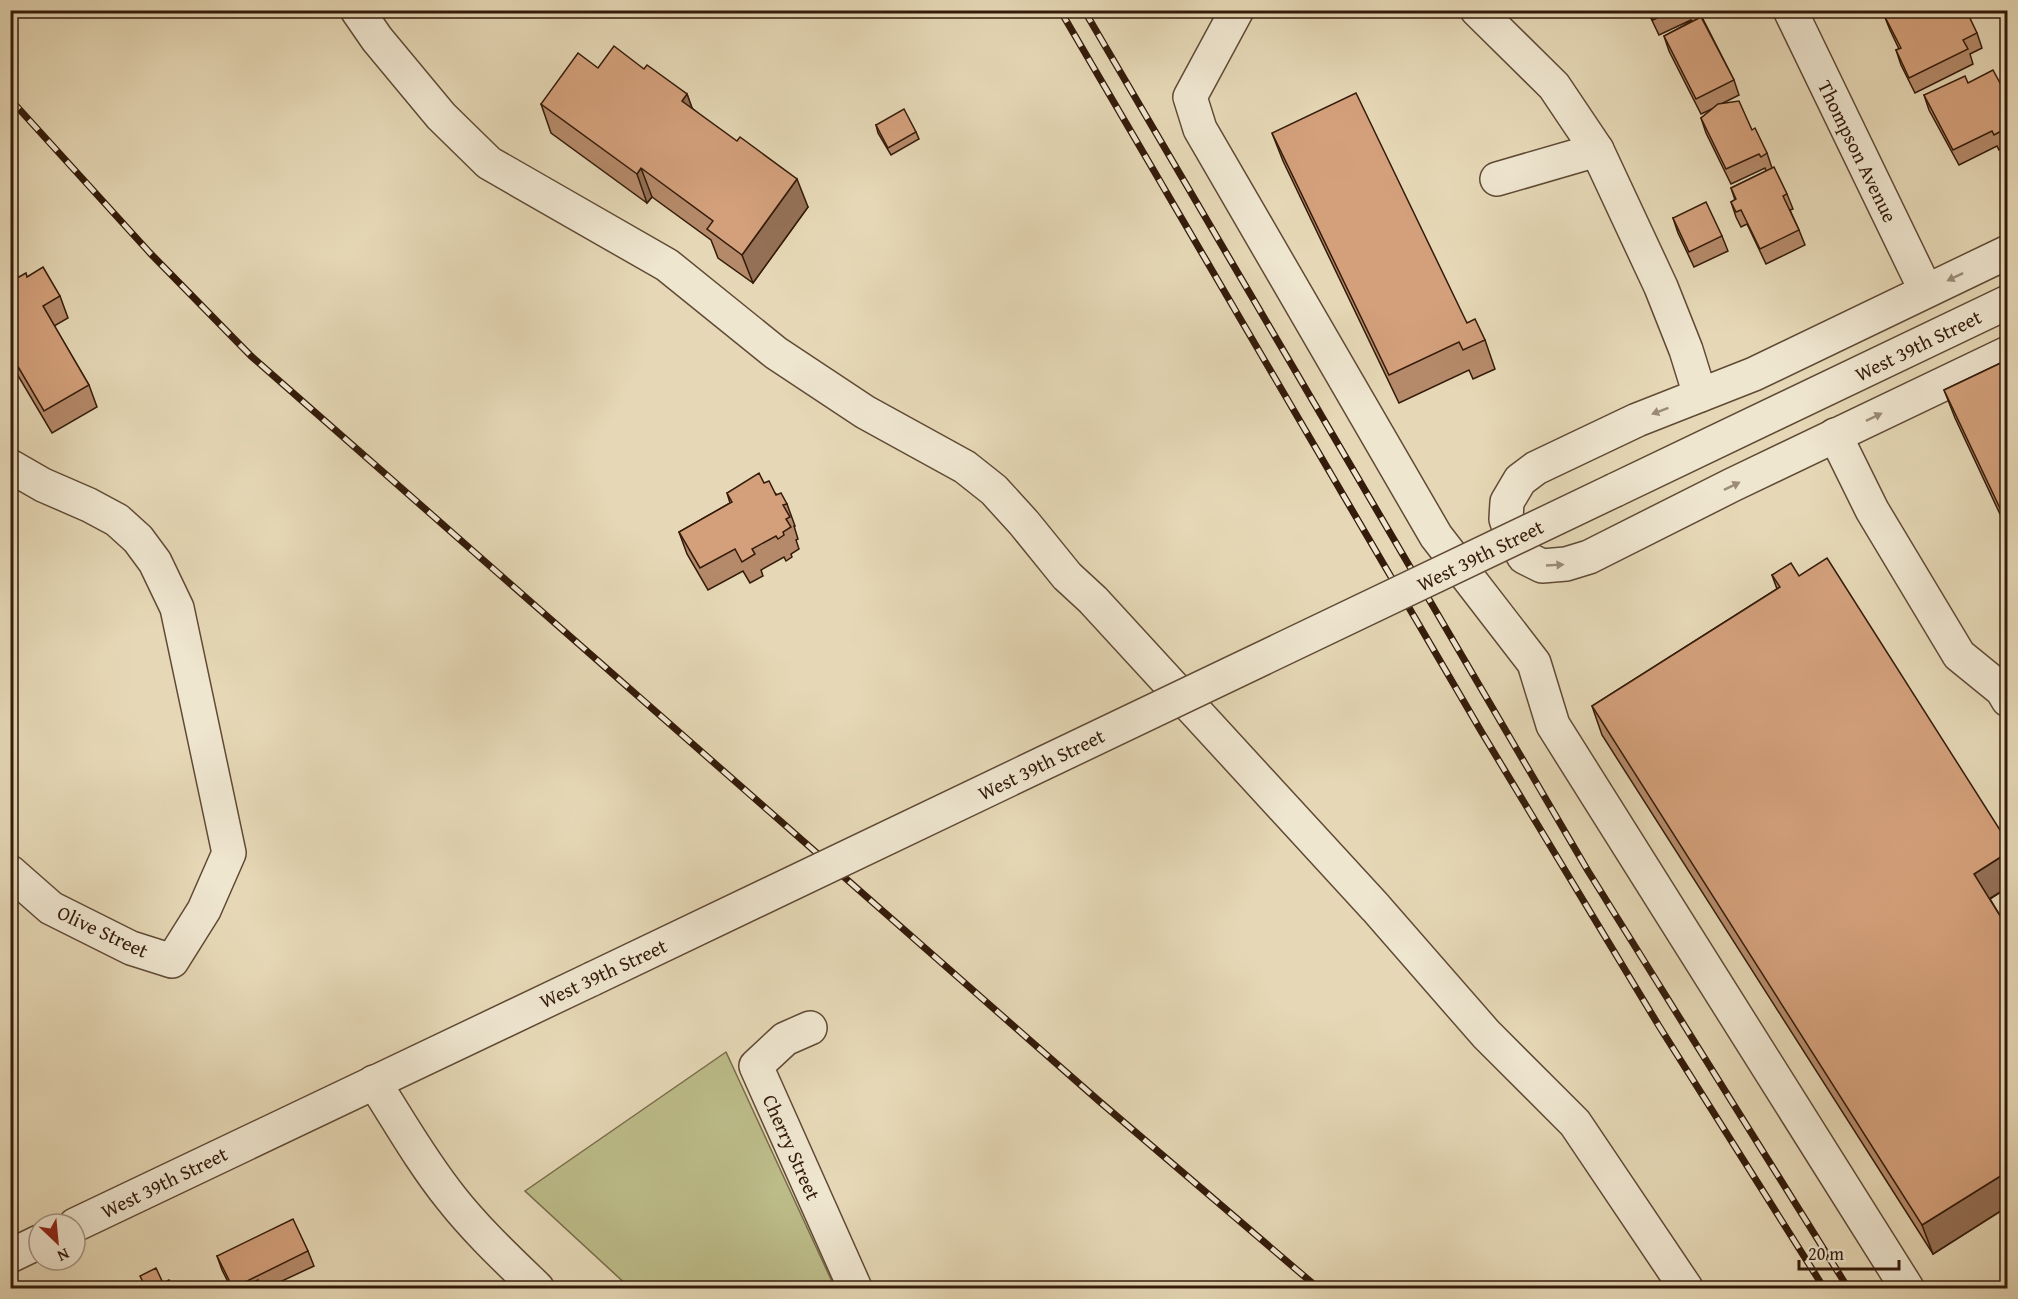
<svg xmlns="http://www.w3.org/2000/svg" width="2018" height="1299" font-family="'Gentium Book Plus',serif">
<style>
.green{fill:#bcbc89;stroke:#786c4a;stroke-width:1.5}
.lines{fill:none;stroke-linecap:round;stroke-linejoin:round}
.minor-casing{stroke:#604a35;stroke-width:36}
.minor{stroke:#efe6d0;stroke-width:33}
.rail-casing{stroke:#341b0a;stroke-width:7}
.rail{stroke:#efe6d0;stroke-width:4.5;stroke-dasharray:14;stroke-linecap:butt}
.minor-bridge-casing{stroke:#604a35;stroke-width:36;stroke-linecap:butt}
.minor-bridge{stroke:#efe6d0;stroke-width:33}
.wall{fill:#b58a6a;stroke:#341b0a;stroke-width:1.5}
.shaded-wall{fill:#947056;stroke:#341b0a;stroke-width:1.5}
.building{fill:#d3a07b;stroke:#341b0a;stroke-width:1.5}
.oneway{fill:#9b8b77}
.labels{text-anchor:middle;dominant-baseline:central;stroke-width:6;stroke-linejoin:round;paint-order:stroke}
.street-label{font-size:20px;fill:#341b0a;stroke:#efe6d0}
</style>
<rect width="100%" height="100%" fill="#e6d8b6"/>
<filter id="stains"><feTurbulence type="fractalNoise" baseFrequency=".00333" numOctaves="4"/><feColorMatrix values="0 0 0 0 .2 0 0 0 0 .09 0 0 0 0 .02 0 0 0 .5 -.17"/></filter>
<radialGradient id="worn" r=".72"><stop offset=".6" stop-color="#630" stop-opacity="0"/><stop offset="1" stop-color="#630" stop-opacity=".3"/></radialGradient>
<polygon class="green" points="726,1052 835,1288 630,1288 525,1191"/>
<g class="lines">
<defs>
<g id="minor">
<polyline points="357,10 377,39 441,116 489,163 667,265 776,353 865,412 965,467 994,490 1024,523 1067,576 1093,600 1376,908 1486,1034 1575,1123 1686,1288"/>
<polyline points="1237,10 1190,97 1200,129 1436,536 1534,663 1553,725 1907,1288"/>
<polyline points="1477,10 1554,86 1597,150"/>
<polyline points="1790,10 1926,291"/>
<polyline points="1497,179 1597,150 1661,287 1686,350 1700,395"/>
<polyline points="2008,252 1754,374 1637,420 1536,468 1520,480 1507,502 1506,519 1511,534 1524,557 1542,566 1566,564 1589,557 1732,485 2008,353"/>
<polyline points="1835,435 1872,510 1959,655 2002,690 2008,700"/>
<polyline points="10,466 43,485 89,505 117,520 138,539 155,562 177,608 229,853 204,910 172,961 131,948 51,908 10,872"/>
<polyline points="1615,490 2008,302"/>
<polyline points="810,1028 785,1039 756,1066 855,1288"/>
<path d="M374,1082C399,1121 422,1162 451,1198C477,1231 507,1259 537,1288"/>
<polyline points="75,1225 592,979"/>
<polyline points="10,1256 39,1242"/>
</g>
</defs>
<use href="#minor" class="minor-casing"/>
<use href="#minor" class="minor"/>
<defs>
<g id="rail">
<polyline points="1060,10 1481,731 1659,1026 1824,1288"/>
<polyline points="1084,10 1588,871 1848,1288"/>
<polyline points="10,99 150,253 251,356 1099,1101 1318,1288"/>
</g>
</defs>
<use href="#rail" class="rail-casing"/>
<use href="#rail" class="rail"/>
<defs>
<polyline id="minor-bridge" points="592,979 1615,490"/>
</defs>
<use href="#minor-bridge" class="minor-bridge-casing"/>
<use href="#minor-bridge" class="minor-bridge"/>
</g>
<g class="wall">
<polygon points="1647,10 1700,10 1703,17 1702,17 1734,80 1739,95 1721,104 1752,130 1767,153 1772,168 1787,194 1793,209 1790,210 1799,230 1805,245 1766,264 1747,224 1741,227 1736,217 1731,202 1735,200 1731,188 1766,171 1765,168 1731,184 1706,133 1701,118 1714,108 1701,114 1669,51 1664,36 1692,21 1691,20 1659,35"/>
<polygon points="1877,10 1889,10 1880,15"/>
<polygon points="1949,12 1977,33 1982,48 1970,54 1973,64 1915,93 1901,65 1896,50 1899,49 1890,30 1884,15"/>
<polygon points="598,68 644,69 687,94 692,108 808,207 753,283 718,258 711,240 652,197 647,203 551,133 541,104"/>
<polygon points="1968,83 2007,96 2007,146 1999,150 1997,146 1959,165 1929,110 1924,95"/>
<polygon points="876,125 916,132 919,139 891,155 878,133"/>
<polygon points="1272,133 1485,340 1495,369 1473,379 1469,370 1399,403 1283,161"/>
<polygon points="1673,218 1722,236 1728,251 1694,267 1678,233"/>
<polygon points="27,277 60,296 68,318 54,326 89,385 97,407 52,433 10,362 10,282"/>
<polygon points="2007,360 2007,529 1955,418 1944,390"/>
<polygon points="764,483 787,504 795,526 794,526 798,539 796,540 799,549 791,554 792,557 786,561 784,557 761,570 763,576 750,583 743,571 708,590 687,554 679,532 730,503 727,493"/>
<polygon points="1772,575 1799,576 2007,841 2007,888 1990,899 2007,927 2007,1207 1933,1254 1602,735 1592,706 1777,589"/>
<polygon points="308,1251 314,1266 267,1288 231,1288 222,1270 217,1256"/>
</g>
<g class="shaded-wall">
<polygon points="687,94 697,122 682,101"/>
<polygon points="641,168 652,197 647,203 637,174"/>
<polygon points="797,179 808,207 753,283 742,255"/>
<polygon points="2007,853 2007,888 1984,902 1974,874"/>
<polygon points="2007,1172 2007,1207 1933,1254 1922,1225"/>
</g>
<g class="building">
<polygon points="1649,10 1674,10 1653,20"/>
<polygon points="1894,10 1948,10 1949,12 1953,10 1966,10 1977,33 1963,40 1968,49 1909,78 1896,50 1901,48 1884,15"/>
<polygon points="1701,17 1734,80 1696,99 1664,36"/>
<polygon points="614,46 644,69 647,65 687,94 682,101 737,141 740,137 797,179 742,255 707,229 713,221 641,168 637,174 541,104 578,53 598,68"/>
<polygon points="1993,70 2007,96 2007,128 1994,135 1992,131 1953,150 1924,95 1965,76 1968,83"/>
<polygon points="1356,93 1467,323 1475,319 1485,340 1463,350 1459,342 1389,375 1272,133"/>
<polygon points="1739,101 1752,130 1755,128 1767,153 1761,157 1759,154 1726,169 1701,118 1718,104"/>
<polygon points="904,109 916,132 888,148 876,125"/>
<polygon points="1774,167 1787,194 1783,196 1799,230 1760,249 1741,210 1736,212 1731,202 1736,199 1731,188"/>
<polygon points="1706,202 1722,236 1689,252 1673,218"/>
<polygon points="43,267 60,296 43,306 89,385 44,411 10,353 10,282 26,273 27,277"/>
<polygon points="2007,360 2007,523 1944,390"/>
<polygon points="759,473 764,483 769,481 776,495 781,493 787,504 783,505 790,517 786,519 791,527 783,532 784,535 778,539 776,536 752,549 755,554 742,562 735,549 700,568 679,532 732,502 727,493"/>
<polygon points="1827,558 2007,841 2007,853 1974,874 2007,927 2007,1172 1922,1225 1592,706 1780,587 1772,575 1791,563 1799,576"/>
<polygon points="293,1219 308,1251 233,1288 217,1256"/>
<polygon points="156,1268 163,1283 169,1280 173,1288 146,1288 140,1276"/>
<polygon points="258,1280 262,1288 240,1288"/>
</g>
<defs><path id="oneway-solid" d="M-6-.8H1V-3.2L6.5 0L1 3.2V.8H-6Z" transform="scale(1.5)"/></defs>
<g class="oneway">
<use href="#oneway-solid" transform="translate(1955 277) rotate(154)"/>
<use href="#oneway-solid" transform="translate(1660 411) rotate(159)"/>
<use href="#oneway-solid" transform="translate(1874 417) rotate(-26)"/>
<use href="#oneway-solid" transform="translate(1732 486) rotate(-26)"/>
<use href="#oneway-solid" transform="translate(1555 565) rotate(-3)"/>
</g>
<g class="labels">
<g class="street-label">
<text transform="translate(1858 151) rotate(64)">Thompson Avenue</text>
<text transform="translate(1918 345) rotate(-26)">West 39th Street</text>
<text transform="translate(1480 555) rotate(-26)">West 39th Street</text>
<text transform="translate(1041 764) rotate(-26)">West 39th Street</text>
<text transform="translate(103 931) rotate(25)">Olive Street</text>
<text transform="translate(603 973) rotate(-25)">West 39th Street</text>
<text transform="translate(792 1147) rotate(66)">Cherry Street</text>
<text transform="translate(164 1182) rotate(-26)">West 39th Street</text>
</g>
</g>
<rect width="2018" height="1299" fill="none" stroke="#e6d8b6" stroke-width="36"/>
<rect x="12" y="12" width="1994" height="1275" fill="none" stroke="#341b0a" stroke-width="3"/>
<rect x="18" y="18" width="1982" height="1263" fill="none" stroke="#341b0a" stroke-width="1.5"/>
<g transform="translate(57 1242) rotate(154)"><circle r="28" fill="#efe6d0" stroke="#a49581" stroke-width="1.5"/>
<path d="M0-4.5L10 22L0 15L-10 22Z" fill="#8f2418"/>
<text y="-9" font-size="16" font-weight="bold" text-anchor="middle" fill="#341b0a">N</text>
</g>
<path d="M1799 1260v9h100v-9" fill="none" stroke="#341b0a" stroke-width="3"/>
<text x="1808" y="1260" font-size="18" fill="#341b0a" stroke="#efe6d0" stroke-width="4.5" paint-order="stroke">20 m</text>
<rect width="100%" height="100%" filter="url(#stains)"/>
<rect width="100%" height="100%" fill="url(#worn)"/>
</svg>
